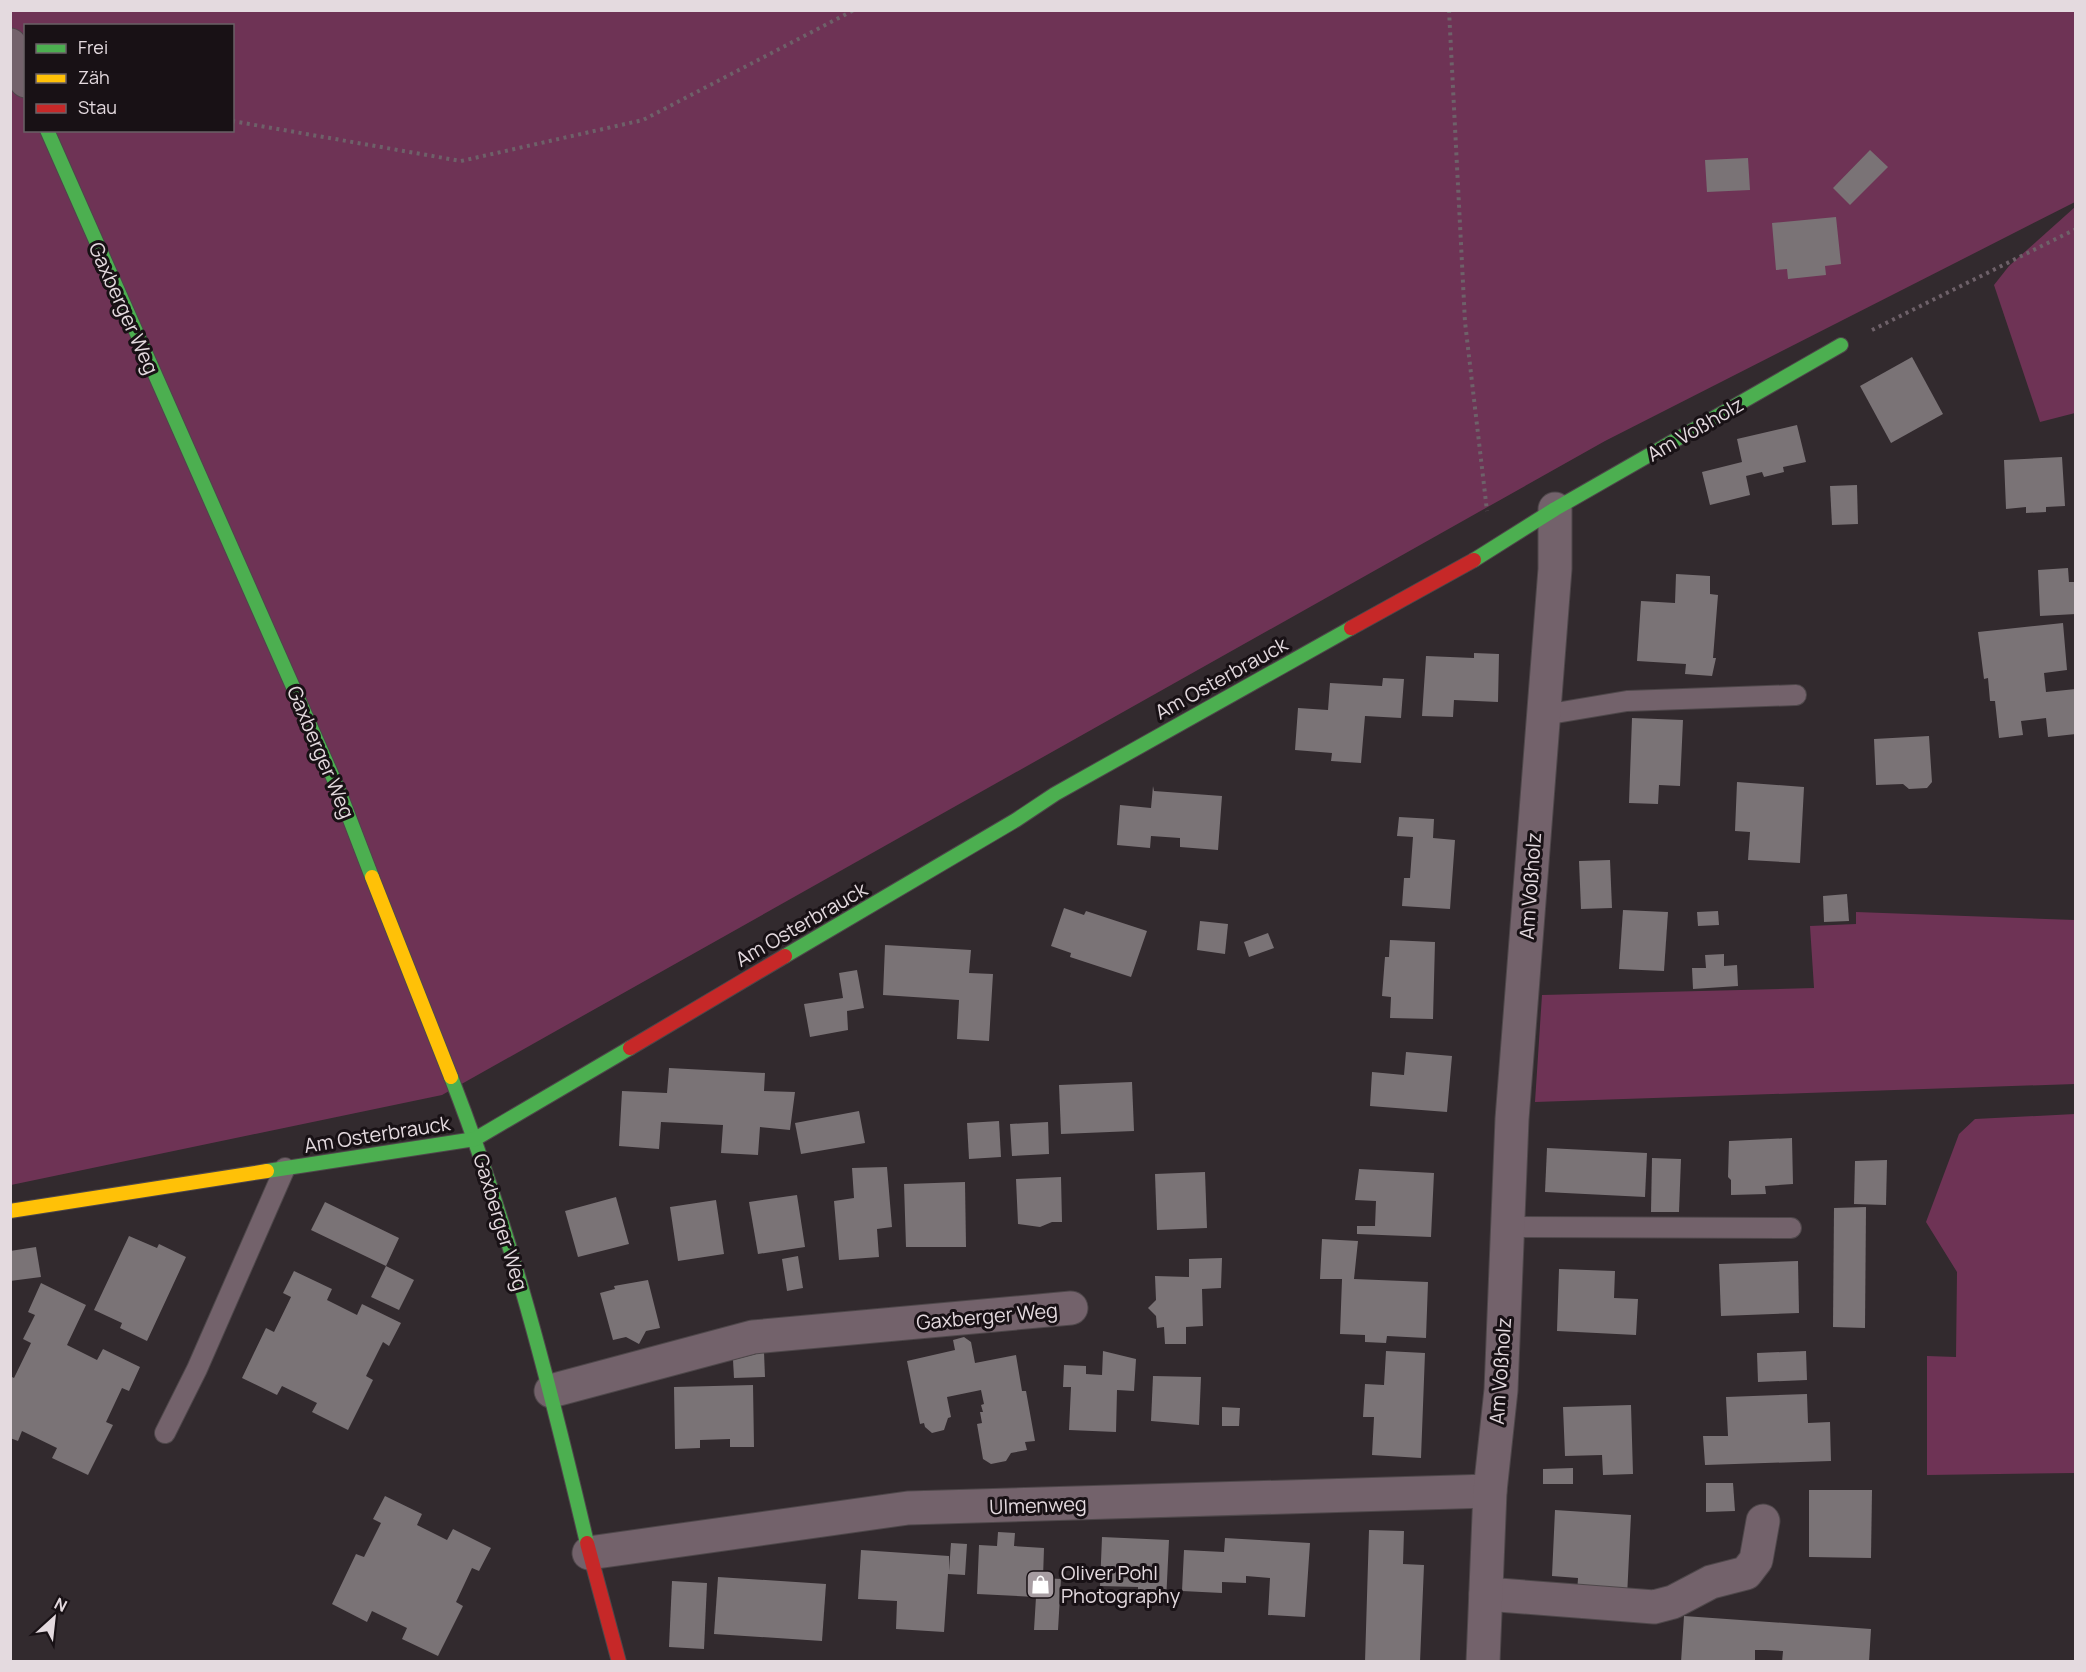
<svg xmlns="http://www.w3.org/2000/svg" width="2086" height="1672" font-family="Manrope,sans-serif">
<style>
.green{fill:#6e3355;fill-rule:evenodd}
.building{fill:#7a7376}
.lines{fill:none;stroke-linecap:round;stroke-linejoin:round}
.lane-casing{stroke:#4e474a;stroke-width:22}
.street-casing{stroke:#4e474a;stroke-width:35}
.fast-casing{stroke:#4e474a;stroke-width:16}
.slow-casing{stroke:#4e474a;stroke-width:16}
.jam-casing{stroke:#4e474a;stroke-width:16}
.path{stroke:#6e6169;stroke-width:4;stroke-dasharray:3 4.5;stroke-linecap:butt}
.lane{stroke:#73626b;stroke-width:20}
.street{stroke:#73626b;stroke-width:33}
.fast{stroke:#4caf50;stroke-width:14}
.slow{stroke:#ffc107;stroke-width:14}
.jam{stroke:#c62828;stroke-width:14}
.labels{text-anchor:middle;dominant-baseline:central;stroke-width:6;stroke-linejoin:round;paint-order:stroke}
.street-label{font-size:20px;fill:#e4dadf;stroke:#181115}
.poi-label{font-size:20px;fill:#e4dadf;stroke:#181115;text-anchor:start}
</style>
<rect width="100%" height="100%" fill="#322a2e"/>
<g class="green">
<path d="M11,11H2075V202L1605,441L442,1095L11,1185ZM26,26H232V130H26Z"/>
<polygon points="2075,207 2075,413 2040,422 1994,285 2009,266"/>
<polygon points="1856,912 2075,920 2075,1084 1535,1102 1542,995 1814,988 1810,926 1856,924"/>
<polygon points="2075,1114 2075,1473 1927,1475 1927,1356 1956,1357 1957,1272 1926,1222 1959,1134 1975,1119"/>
</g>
<g class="building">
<polygon points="1870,150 1888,167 1850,205 1833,188"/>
<polygon points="1748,158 1750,190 1707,192 1705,160"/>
<polygon points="1836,217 1841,264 1825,266 1826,275 1788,279 1787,269 1776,270 1772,223"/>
<polygon points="1912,357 1943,414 1891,443 1860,386"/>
<polygon points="1797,425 1806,462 1783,467 1784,472 1764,477 1762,472 1746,476 1750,495 1710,505 1702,472 1742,462 1737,439"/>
<polygon points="2062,457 2065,506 2046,507 2046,512 2026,513 2026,507 2006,509 2004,460"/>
<polygon points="1857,485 1858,524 1832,525 1830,486"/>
<polygon points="2068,568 2069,582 2076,582 2076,614 2040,616 2038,570"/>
<polygon points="1676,574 1710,576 1710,594 1718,595 1713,658 1716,658 1712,676 1685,674 1686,664 1637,661 1641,601 1675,603"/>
<polygon points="2063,623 2067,670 2044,673 2046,692 2076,689 2076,734 2048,737 2046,718 2021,721 2023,735 1999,738 1995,701 1990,701 1988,678 1984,679 1978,632"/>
<polygon points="1474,653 1499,654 1498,702 1454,700 1453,717 1422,716 1426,656 1474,658"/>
<polygon points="1383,678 1404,679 1401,718 1365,716 1361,763 1331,761 1332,753 1295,750 1298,708 1328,710 1330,683 1382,686"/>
<polygon points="1632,718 1683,720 1680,786 1659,785 1658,804 1629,803"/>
<polygon points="1929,736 1932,782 1927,788 1909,789 1903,784 1876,785 1874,739"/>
<polygon points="1737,782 1804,787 1800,863 1748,860 1750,832 1735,831"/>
<polygon points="1153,786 1154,791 1222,796 1218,850 1180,847 1180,838 1151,836 1150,848 1117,845 1120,805 1151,808"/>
<polygon points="1399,817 1434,819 1433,838 1455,840 1450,909 1402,906 1404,878 1410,878 1413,837 1397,836"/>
<polygon points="1610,860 1612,908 1581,909 1579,861"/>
<polygon points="1847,894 1849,921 1824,922 1823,896"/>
<polygon points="1064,908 1084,915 1086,911 1147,931 1131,977 1070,957 1071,953 1051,946"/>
<polygon points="1623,910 1668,912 1664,971 1619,969"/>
<polygon points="1718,911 1719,925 1698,926 1697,912"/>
<polygon points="1200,921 1228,924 1225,954 1197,950"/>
<polygon points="1268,933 1274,948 1249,957 1244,942"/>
<polygon points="1390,940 1435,942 1433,1019 1390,1018 1391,997 1382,996 1385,957 1389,957"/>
<polygon points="885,945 971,950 969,973 993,974 989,1041 957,1039 959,1000 883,995"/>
<polygon points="1724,954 1724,966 1737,965 1738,986 1693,989 1692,968 1706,968 1705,955"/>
<polygon points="857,970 864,1008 847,1011 848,1030 810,1037 804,1004 843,998 839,973"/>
<polygon points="1406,1052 1452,1056 1447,1112 1370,1106 1372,1072 1404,1075"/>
<polygon points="669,1068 765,1073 764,1091 795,1092 790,1130 760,1127 758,1155 721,1153 723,1125 661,1122 659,1149 619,1146 622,1091 667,1093"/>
<polygon points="1132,1082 1134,1131 1061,1134 1059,1085"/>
<polygon points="859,1111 865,1143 801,1154 795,1123"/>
<polygon points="999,1121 1001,1157 969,1159 967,1123"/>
<polygon points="1048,1122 1049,1154 1012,1156 1010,1124"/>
<polygon points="1792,1138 1793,1184 1765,1186 1766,1194 1731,1195 1731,1180 1728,1177 1729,1141"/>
<polygon points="1547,1148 1647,1153 1645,1197 1545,1192"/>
<polygon points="1652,1158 1681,1159 1679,1212 1651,1212"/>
<polygon points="1887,1160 1886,1205 1854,1204 1855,1161"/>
<polygon points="887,1167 892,1227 877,1229 879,1257 839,1260 834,1201 854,1198 852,1168"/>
<polygon points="1359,1169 1434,1173 1431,1237 1357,1234 1357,1226 1375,1226 1376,1201 1355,1200"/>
<polygon points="1205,1172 1207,1228 1157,1230 1155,1174"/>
<polygon points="1061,1177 1062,1222 1052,1222 1040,1227 1018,1224 1016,1179"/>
<polygon points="965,1182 966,1247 906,1247 904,1184"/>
<polygon points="797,1195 805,1247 758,1254 749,1202"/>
<polygon points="616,1197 629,1244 578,1257 565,1211"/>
<polygon points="716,1200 724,1254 678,1261 670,1207"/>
<polygon points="325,1202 399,1238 386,1266 414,1280 399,1310 371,1297 386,1266 311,1230"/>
<polygon points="1866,1207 1865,1328 1833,1327 1834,1208"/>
<polygon points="129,1236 157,1248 159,1244 186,1257 147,1341 120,1328 122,1323 94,1310"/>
<polygon points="1322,1239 1358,1241 1354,1279 1428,1282 1426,1338 1387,1336 1386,1343 1365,1342 1365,1335 1340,1334 1342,1279 1320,1279"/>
<polygon points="36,1247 41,1277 10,1281 10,1251"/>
<polygon points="798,1256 803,1288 787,1291 782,1259"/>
<polygon points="1222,1258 1221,1288 1202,1289 1203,1326 1186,1327 1186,1344 1165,1344 1164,1327 1157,1328 1156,1316 1148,1308 1156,1300 1155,1276 1189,1277 1189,1259"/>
<polygon points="1798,1261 1799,1313 1721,1316 1719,1264"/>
<polygon points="1559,1269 1615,1271 1614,1298 1638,1299 1636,1335 1557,1331"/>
<polygon points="294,1271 332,1289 327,1300 357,1315 362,1304 401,1323 389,1346 383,1342 366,1376 373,1380 348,1430 312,1412 317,1403 282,1386 277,1395 242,1378 266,1328 274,1332 291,1297 283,1293"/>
<polygon points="648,1280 660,1328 646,1331 639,1344 626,1337 613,1340 600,1293 615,1289 614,1286"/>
<polygon points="41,1283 86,1305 67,1345 97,1360 103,1349 140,1367 129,1391 122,1388 106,1422 113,1425 88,1475 52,1458 57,1448 22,1431 18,1441 10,1438 10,1376 14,1378 31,1343 23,1339 35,1315 28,1312"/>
<polygon points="964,1337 971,1342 975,1363 1016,1355 1022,1391 1026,1391 1035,1441 1025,1442 1027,1450 1011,1453 1006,1461 991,1464 983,1459 977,1424 982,1423 980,1412 983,1412 981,1405 984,1404 981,1390 947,1397 951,1417 948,1418 944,1430 932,1433 925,1427 924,1423 920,1424 907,1361 955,1350 953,1340"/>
<polygon points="1103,1351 1136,1359 1134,1391 1117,1390 1116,1432 1069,1430 1071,1387 1063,1387 1064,1365 1086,1366 1086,1374 1102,1375"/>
<polygon points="1386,1351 1425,1353 1421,1458 1372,1455 1374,1417 1363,1417 1365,1384 1384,1385"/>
<polygon points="1806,1351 1807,1380 1758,1382 1757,1353"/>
<polygon points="764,1352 765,1377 734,1378 733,1360"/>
<polygon points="1153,1376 1201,1377 1199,1425 1151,1421"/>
<polygon points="753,1385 754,1447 730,1447 730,1439 700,1440 700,1448 675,1449 674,1387"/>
<polygon points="1807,1394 1808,1423 1830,1422 1831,1461 1705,1465 1703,1436 1728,1436 1726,1397"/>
<polygon points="1631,1405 1633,1474 1603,1475 1602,1455 1565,1456 1563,1407"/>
<polygon points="1222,1407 1240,1408 1239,1426 1222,1426"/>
<polygon points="1573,1468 1573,1484 1543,1484 1543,1469"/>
<polygon points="1706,1483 1733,1483 1735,1511 1706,1512"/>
<polygon points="1809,1490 1872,1490 1871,1558 1809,1557"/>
<polygon points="385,1496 422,1514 417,1525 447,1540 453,1529 491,1548 479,1571 472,1568 456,1602 463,1606 438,1656 402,1639 407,1628 372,1611 367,1622 332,1604 356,1554 364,1557 381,1523 373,1519"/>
<polygon points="1555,1510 1631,1515 1627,1597 1577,1593 1578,1578 1552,1576"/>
<polygon points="1369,1530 1404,1531 1403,1564 1424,1565 1420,1662 1365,1662"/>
<polygon points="998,1532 1015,1533 1014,1546 1044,1548 1043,1578 1061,1579 1058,1630 1034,1630 1036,1597 977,1594 979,1545 997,1546"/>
<polygon points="1102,1537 1169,1540 1166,1602 1138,1601 1138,1587 1100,1586"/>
<polygon points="1225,1538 1310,1543 1305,1617 1268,1615 1270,1578 1246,1576 1246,1583 1222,1582 1222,1593 1182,1591 1184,1550 1224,1552"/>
<polygon points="951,1543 967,1544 965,1575 948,1574 944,1632 896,1629 897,1601 858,1599 861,1550 949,1556 949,1571"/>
<polygon points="718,1577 826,1584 822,1641 714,1634"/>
<polygon points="672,1581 707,1583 704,1649 669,1647"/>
<polygon points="1684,1616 1871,1629 1869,1662 1782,1662 1783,1651 1766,1650 1755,1650 1755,1662 1681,1662"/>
</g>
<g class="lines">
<defs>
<g id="lane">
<polyline points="1544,715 1627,701 1796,695"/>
<polyline points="1508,1227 1791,1228"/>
<polyline points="165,1433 197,1369 285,1168"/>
</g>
<g id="street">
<polyline points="10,45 26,81"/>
<polyline points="551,1391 753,1337 1071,1308"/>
<polyline points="589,1553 908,1508 1490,1491"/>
<polyline points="1486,1594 1654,1607 1673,1602 1711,1582 1746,1573 1756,1560 1763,1521"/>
<polyline points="1483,1662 1490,1491 1501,1390 1512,1119 1555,569 1555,509"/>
</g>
<g id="fast">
<polyline points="47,130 339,791 372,877"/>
<polyline points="1474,560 1555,509 1841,345"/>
<polyline points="785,956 1016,820 1055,794 1351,628"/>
<path d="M451,1077C510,1228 550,1386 587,1543"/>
<polyline points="267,1171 475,1139 630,1048"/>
</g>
<g id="slow">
<polyline points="372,877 451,1077"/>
<polyline points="10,1211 267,1171"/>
</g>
<g id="jam">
<polyline points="1351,628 1474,560"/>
<polyline points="630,1048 785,956"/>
<polyline points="587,1543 619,1662"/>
</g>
</defs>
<use href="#lane" class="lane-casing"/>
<use href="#street" class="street-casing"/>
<use href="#fast" class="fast-casing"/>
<use href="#slow" class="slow-casing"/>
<use href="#jam" class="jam-casing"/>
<g class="path">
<polyline points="1449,10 1465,322 1487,511"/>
<polyline points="232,121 461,161 643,120 854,10"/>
<polyline points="1872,330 2076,229"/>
</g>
<use href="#lane" class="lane"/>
<use href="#street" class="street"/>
<use href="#fast" class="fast"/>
<use href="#slow" class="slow"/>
<use href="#jam" class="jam"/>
</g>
<defs>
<symbol id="shop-square" viewBox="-11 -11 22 22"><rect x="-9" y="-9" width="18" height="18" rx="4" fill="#a69ca1" stroke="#181115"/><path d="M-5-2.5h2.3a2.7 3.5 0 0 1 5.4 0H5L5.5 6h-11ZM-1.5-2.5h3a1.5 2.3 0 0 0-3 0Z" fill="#fff"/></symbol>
</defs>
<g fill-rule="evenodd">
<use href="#shop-square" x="1024" y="1568" width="33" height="33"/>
</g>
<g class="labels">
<g class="street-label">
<text transform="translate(124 308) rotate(66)">Gaxberger Weg</text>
<text transform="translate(1695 429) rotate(-30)">Am Voßholz</text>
<text transform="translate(1221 678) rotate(-29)">Am Osterbrauck</text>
<text transform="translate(321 752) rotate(67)">Gaxberger Weg</text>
<text transform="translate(1530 886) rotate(-86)">Am Voßholz</text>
<text transform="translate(801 924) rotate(-30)">Am Osterbrauck</text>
<text transform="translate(377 1134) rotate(-9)">Am Osterbrauck</text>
<text transform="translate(501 1222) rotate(73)">Gaxberger Weg</text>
<text transform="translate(987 1316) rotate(-5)">Gaxberger Weg</text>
<text transform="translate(1500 1371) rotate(-86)">Am Voßholz</text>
<text transform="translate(1038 1505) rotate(-2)">Ulmenweg</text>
</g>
<g class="poi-label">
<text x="1061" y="1572">Oliver Pohl<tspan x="1061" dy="23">Photography</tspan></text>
</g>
</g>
<rect width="2086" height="1672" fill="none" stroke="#e4dadf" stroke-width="24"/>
<rect x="24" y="24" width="210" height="108" fill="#181115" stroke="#6a6166" stroke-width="1.5"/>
<rect x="36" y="44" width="30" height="9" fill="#4caf50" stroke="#6a6166" stroke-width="1.5"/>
<text x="78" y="54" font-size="18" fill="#e4dadf">Frei</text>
<rect x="36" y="74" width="30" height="9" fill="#ffc107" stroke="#6a6166" stroke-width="1.5"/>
<text x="78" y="84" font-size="18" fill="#e4dadf">Zäh</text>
<rect x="36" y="104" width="30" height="9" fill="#c62828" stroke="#6a6166" stroke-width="1.5"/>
<text x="78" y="114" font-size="18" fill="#e4dadf">Stau</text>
<g transform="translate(54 1618) rotate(27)" stroke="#181115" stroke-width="4.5" paint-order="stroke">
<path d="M0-4.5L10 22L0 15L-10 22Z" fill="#e4dadf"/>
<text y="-9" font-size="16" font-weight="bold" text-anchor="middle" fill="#e4dadf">N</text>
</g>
</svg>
